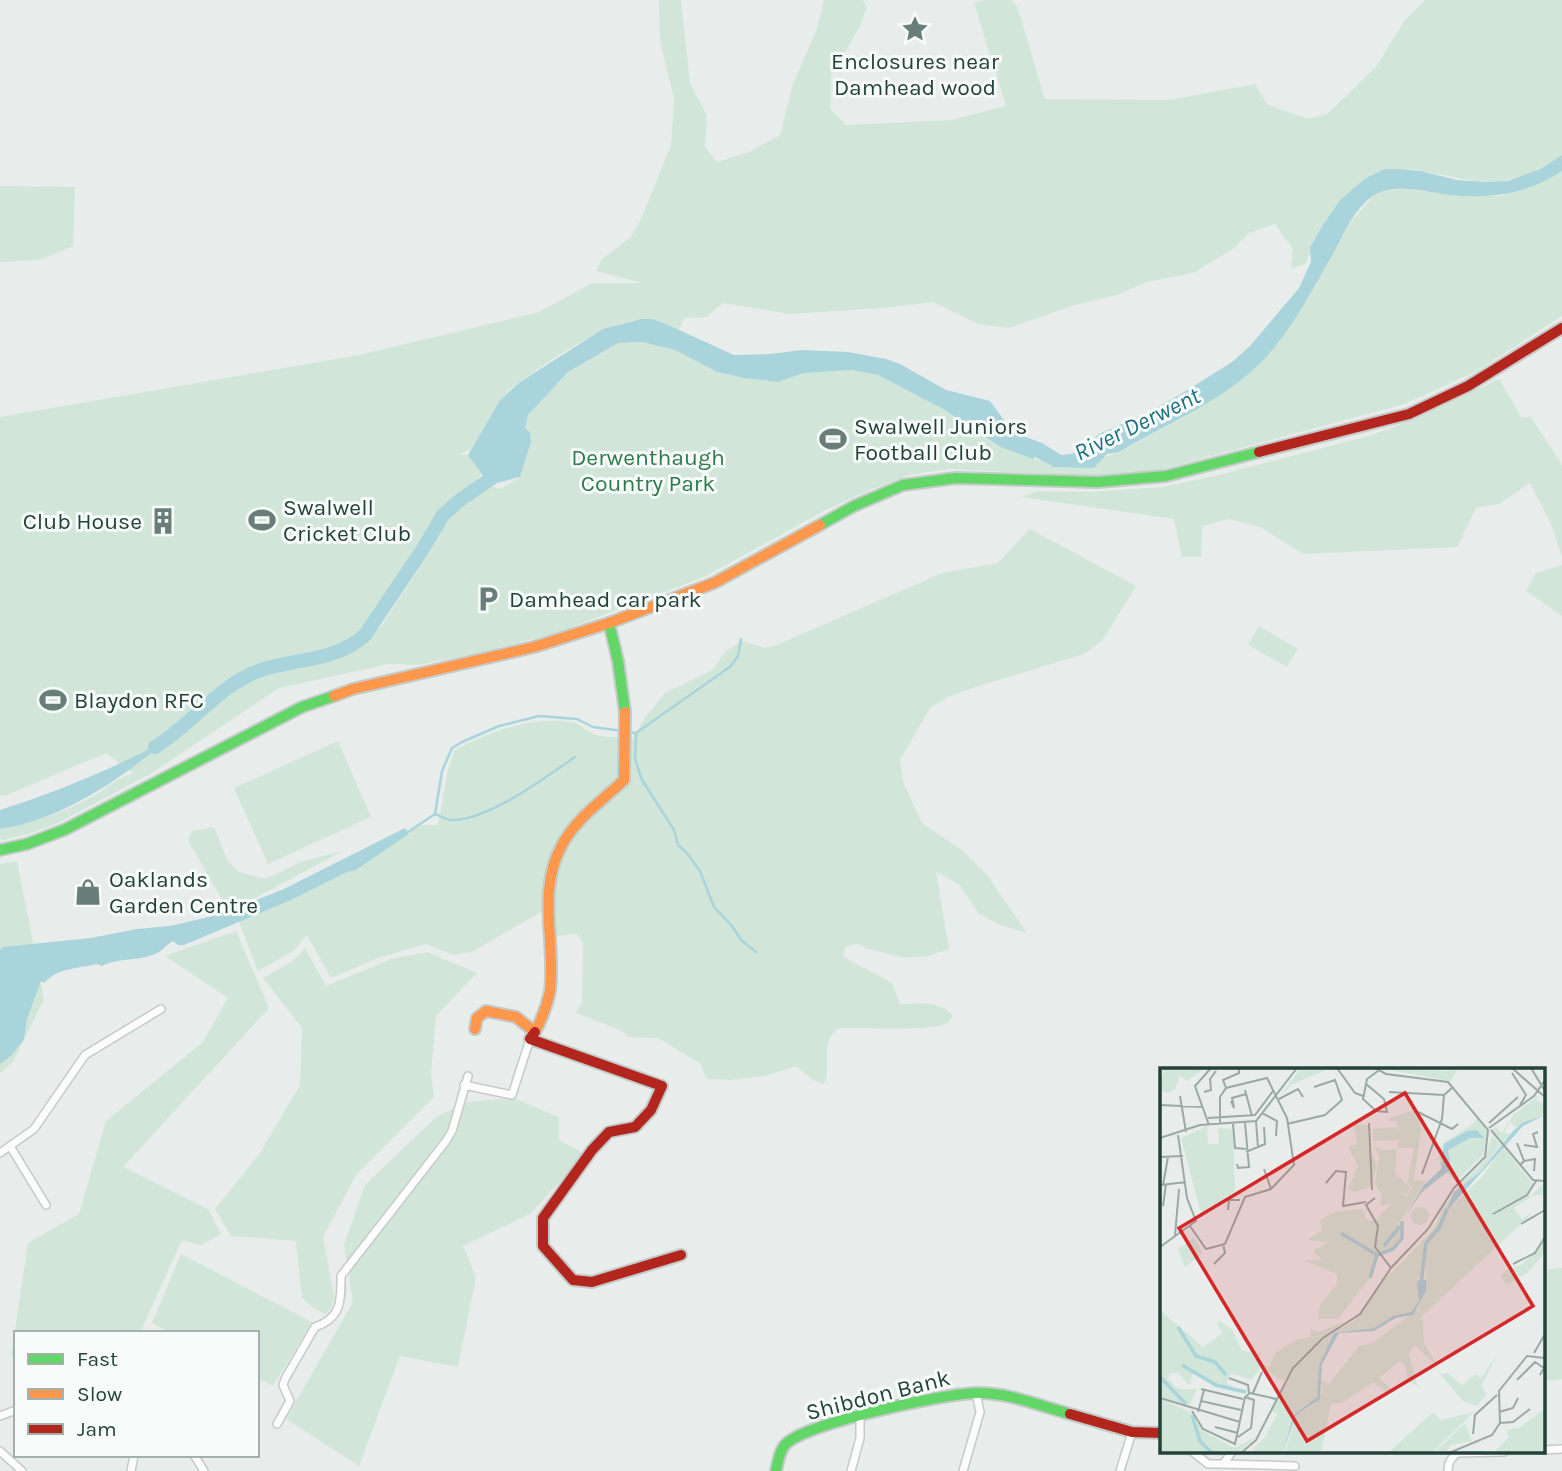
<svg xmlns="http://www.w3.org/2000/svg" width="1562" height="1471" font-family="Karla,sans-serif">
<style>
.green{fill:#d1e6d8}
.water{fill:#a9d4db}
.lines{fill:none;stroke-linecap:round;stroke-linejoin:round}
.stream{stroke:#a9d4db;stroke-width:2.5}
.river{stroke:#a9d4db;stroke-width:14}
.street-casing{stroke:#c5cac8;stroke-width:10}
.fast-casing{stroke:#c3cbc8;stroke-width:14}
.slow-casing{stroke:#c3cbc8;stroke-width:14}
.jam-casing{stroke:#c3cbc8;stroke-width:14}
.street{stroke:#fcfcfc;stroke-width:7}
.fast{stroke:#63d668;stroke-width:10}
.slow{stroke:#ff974d;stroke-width:10}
.jam{stroke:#b3261e;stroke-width:10}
.labels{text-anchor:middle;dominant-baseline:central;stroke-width:6;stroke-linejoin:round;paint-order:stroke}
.poi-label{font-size:23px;fill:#24423a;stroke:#f7fbf9;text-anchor:start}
.park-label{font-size:23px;fill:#2d7a4b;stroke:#f7fbf9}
.street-label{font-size:23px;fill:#24423a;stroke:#f7fbf9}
.water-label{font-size:24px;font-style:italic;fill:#1c6f80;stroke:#f7fbf9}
.inset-river{fill:none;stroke:#a9d4db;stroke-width:3.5}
.inset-road{fill:none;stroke:#9aa9a4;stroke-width:2}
.view{fill:#d62828;fill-opacity:0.15;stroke:#d62828;stroke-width:3.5}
.inset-edge{fill:none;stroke:#24423a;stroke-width:3.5}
</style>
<rect width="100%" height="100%" fill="#e8edeb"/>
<g class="green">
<path d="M659,0H681L690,83L707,116L705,147L717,162L749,152L780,135L793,84L817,29L824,0H863L867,7L860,26L831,76V110L846,125L951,120L1006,106L974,3L984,0H1011L1017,6L1045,99L1169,100L1255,84L1267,104L1307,119L1327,114L1376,67L1405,20L1425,0H1562V155C1497,197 1480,180 1411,169L1321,228L1310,246L1311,251L1305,264L1291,268L1293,249L1275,224L1249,233L1233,249L1193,273L1147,282L1117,295L1075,305L1009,328L978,324L933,302L884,308L790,314L723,303L706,317L684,318L679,330C668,325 657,318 644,319C606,320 537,368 507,392L500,400L471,449L459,454L468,455L482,473L477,480L436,514L397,579L368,620L380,628L426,558L446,520L484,484L501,489L520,477L531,442L530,432L525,428L528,415L568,372L618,343L642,342L675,350L717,372L744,378L778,382L804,373L852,370L878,375L938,406L978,433L1018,454L1045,462L1102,458L1119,452L1184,417L1278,343L1309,295L1351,222L1374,195L1383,191L1406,189L1452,195L1501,196L1562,171V316L1477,371L1405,404L1156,471L1107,477L949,469L909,475L872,489L824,511L704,577L556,633L475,654L419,665L389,664L279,688L152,773L60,822L35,832L0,841V829C33,823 66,812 95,795C108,787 119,778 133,773L106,753L7,795L0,796V417L359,355L539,312L592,283H642L596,271L602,259L631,237L642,217L671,145L674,98L660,41Z"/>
<polygon points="0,186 75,187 73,246 39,260 0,262"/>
<polygon points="1499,379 1522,418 1531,417 1562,465 1562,556 1550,522 1530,483 1499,504 1476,508 1457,547 1303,554 1260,527 1229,519 1202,526 1201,557 1182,557 1174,519 1021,497 1037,491 1090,492 1162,487 1215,476 1372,435 1422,416"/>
<path d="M1030,529L1136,586L1102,641L1084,654L979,686L950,696L930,708L900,760L903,782L922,823L963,851L987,875L1027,933L1000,925L979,914L959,884L936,872L949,949L929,956L905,958L868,949L857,944L845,947L843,957L887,980L893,985L900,1004C918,1004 940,1000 953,1016C950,1020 950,1021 945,1024C930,1031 860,1028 839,1028C818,1042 833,1065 824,1084L813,1080L796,1066L765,1076L731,1080L706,1079L701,1064L658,1038L630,1037L620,1030L576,1013L582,1002L583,943L577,934L557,936L543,911L472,952L453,955L426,944L378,958L331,978L307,935L293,951L258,971L239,922L347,872L356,870L418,825H438L448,770L454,751C486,732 534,715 572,722C581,724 587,732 596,735C607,738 622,737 633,738L645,718L665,693L712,670L725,652L742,641L765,648L779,644L942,573L998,563Z"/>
<polygon points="1562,565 1562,616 1526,591 1536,573"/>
<polygon points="1259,626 1298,649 1287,667 1248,645"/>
<polygon points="338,741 371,817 268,864 234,788"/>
<polygon points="214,827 227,860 239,872 265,879 303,861 343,851 229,912 188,840 192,831"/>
<polygon points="17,861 44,999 13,1062 0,1073 0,864"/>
<polygon points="236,931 269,1008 123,1167 209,1210 221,1234 201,1245 182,1240 140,1333 16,1333 16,1358 11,1356 28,1243 79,1214 106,1121 203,1042 228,998 165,956"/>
<polygon points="305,948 326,986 391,959 428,952 477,973 436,1016 431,1073 434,1097 356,1175 323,1237 334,1296 332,1306 326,1314 313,1308 302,1298 296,1241 231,1236 215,1209 260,1153 300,1085 302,1028 263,978 293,961"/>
<polygon points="514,1098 559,1117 559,1140 585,1154 530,1214 463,1246 476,1277 458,1367 400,1356 359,1466 286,1419 353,1302 344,1245 365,1185 436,1117 468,1102"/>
<polygon points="181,1254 312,1322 273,1386 257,1378 257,1333 171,1333 152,1323"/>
<polygon points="1562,1268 1562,1379 1543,1381 1543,1270"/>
</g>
<g class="water">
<path d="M1562,155V171C1527,194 1490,199 1450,195C1427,192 1397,183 1376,194C1355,206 1344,234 1333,254C1314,286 1297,320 1273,349C1234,397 1171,421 1119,452L1107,454L1094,468L1054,467L1035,457L1033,459L1001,447L943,409L878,375L852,370L804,373L778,382L744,378L717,372L675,350L642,342L618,343L568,372L528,415L525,428L530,432L531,442L520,477C505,480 501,485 483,482L484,477L468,455L500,400L520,382L603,329L641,319H653L666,324L734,355L770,354L802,350L848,352L886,359L900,364L946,390L990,401L1006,423L1020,435L1042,443L1061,455L1071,454L1081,449L1099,434L1147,413L1181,394L1232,362L1250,346L1299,288L1311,262L1310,247L1321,228L1340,200L1366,178L1385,169H1398L1421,171L1457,180L1485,182L1508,181L1540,169Z"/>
<path d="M170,738C118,780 67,818 0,829V810C59,791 115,768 170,738Z"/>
<path d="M405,828L408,832L407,835L356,870L347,872L291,900L184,945H178L173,941C167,944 164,949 159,952C142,962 118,957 102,966L97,964C77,969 59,967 44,983L41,981L27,1019L24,1039L11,1056L0,1064V950L3,947L91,938L137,929L170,926L222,914L284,889Z"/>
</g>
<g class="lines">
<g class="stream">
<polyline points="628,732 636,733 731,666 738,656 741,639"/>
<polyline points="636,733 635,759 642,780 674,830 678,845 686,852 700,871 714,907 732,926 741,940 756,952"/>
<path d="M435,814C440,816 445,819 450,820C486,822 546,777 575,757"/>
<polyline points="408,832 435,814 442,771 452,748 462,742 499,726 539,716 577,719 593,727 622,731"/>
</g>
<path class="river" d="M155,747C193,724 221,682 264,669C298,659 338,660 365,635L421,552L443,515L460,500L492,478L497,468"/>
<defs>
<g id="street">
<polyline points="464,1085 512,1095 530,1039"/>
<polyline points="10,1146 46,1205"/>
<polyline points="0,1153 34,1129 85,1055 161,1009"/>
<polyline points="0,1416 16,1410"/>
<path d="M277,1424L290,1401L283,1385L285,1379L315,1327C342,1318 341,1300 341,1276L446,1141L452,1131L468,1076"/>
<polyline points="1543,1450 1562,1449"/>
<polyline points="0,1451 22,1471"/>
<polyline points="1193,1452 1208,1464 1223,1464 1232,1452"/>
<polyline points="194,1455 204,1471"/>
<polyline points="1223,1464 1295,1466"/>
<polyline points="131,1471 134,1455"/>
<polyline points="851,1471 860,1438 860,1417"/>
<polyline points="963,1471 980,1412 976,1393"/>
<polyline points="1120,1471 1132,1432"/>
<path d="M1448,1471C1448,1462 1451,1458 1458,1453L1504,1452"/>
</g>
<g id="fast">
<polyline points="820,525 854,506 903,485 956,478 1098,482 1166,476 1259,452"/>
<polyline points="609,623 618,661 625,712"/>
<polyline points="0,850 27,844 64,830 302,707 334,696"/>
<path d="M776,1471C778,1461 780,1448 788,1442C814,1422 941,1394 976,1393C1007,1392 1040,1406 1070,1414"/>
</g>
<g id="slow">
<polyline points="334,696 353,689 534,647 609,623 714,583 820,525"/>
<path d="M475,1029L477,1018L486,1011L516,1017L535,1032C542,1019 547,1006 550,991C556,944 537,892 561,847C575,819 602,801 624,780L625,712"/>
</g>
<g id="jam">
<polyline points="1259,452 1409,414 1468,386 1562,328"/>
<polyline points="535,1032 530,1039 662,1086 651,1110 635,1127 609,1132 592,1150 543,1218 543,1246 573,1280 592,1282 681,1255"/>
<polyline points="1070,1414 1132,1432 1161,1433"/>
</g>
</defs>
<use href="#street" class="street-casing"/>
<use href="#fast" class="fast-casing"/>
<use href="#slow" class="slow-casing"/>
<use href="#jam" class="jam-casing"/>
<use href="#street" class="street"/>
<use href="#fast" class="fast"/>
<use href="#slow" class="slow"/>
<use href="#jam" class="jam"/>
</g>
<defs>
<symbol id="sight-bare" viewBox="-9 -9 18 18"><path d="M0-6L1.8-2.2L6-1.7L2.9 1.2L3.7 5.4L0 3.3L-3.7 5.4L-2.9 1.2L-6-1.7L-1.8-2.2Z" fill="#697e78" stroke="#f7fbf9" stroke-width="2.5" paint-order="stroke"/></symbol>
<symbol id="stadium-bare" viewBox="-9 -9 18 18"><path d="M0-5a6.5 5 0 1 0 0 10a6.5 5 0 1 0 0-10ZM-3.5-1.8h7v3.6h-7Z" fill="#697e78" stroke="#f7fbf9" stroke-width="2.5" paint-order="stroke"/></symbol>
<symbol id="building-bare" viewBox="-9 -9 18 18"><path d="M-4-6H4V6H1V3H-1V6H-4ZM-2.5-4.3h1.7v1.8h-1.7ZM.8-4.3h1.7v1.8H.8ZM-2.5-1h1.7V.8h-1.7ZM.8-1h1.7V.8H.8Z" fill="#697e78" stroke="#f7fbf9" stroke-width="2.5" paint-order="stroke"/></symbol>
<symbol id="parking-bare" viewBox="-9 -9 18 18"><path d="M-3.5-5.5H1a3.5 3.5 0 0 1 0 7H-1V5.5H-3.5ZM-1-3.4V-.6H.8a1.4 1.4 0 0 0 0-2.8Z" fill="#697e78" stroke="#f7fbf9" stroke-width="2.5" paint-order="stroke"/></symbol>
<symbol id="shop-bare" viewBox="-9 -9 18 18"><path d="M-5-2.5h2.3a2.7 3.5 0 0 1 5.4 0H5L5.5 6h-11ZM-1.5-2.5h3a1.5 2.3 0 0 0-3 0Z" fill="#697e78" stroke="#f7fbf9" stroke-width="2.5" paint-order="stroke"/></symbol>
</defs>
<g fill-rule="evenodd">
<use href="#sight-bare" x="896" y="10" width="38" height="38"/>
<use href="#stadium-bare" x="814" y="420" width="38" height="38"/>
<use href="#stadium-bare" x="243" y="501" width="38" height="38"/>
<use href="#building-bare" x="144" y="502" width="38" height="38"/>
<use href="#parking-bare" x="469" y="580" width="38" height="38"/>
<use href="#stadium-bare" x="34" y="681" width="38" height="38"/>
<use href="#shop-bare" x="69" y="873" width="38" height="38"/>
</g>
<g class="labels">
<g class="poi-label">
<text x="915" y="61" text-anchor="middle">Enclosures near<tspan x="915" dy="26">Damhead wood</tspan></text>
<text x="854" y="426">Swalwell Juniors<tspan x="854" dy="26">Football Club</tspan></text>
<text x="283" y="507">Swalwell<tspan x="283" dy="26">Cricket Club</tspan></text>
<text x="142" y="521" text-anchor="end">Club House</text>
<text x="509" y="599">Damhead car park</text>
<text x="74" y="700">Blaydon RFC</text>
<text x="109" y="879">Oaklands<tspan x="109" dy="26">Garden Centre</tspan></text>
</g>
<g class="park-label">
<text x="648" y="457">Derwenthaugh<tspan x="648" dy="26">Country Park</tspan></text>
</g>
<g class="street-label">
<text transform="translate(878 1395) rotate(-14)">Shibdon Bank</text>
</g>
<g class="water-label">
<text transform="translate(1137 424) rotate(-26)">River Derwent</text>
</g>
</g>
<g transform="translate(1160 1068)">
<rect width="385" height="385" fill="#e8edeb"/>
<path d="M4,0L18,2L13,0H45L27,13L20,8L15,21L8,25L0,22ZM141,0L166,2L133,16L120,28ZM219,0L286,3L299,0L290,13ZM379,27L377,33L385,36V46L355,59L350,54L344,65L350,66L343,74L333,61L335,59L342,65L354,46ZM254,42L261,60L254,112L266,113L238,156L242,168L235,178L217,186L210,209L178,251H158L160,237L177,216V206L143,192H162L153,183L169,174L147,172L162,162L160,152L177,143L202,141L207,152L215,153L232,135L220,138L222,128L215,116L219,87L212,76L223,83L237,81L239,72L213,73V61L236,59L238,64L237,53H229L230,50ZM237,80H254L247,115L252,119L247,129L240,124L247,127L250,119L235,106ZM317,49L327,64L323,87L296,114L280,97L279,85L283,75L314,55ZM194,56L208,57L209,80L217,98L210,119L195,124L188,121L198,98L188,79L197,76ZM47,58L48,76H59L58,60L73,61L75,124L41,145L21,70ZM332,68L341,76L321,103L287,137L292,138L321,110L343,79L374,117L367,125L370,129L385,114L383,127H374L354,140L362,151L378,140L259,251L263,250L264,275L279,300L255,277L249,286L258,319L247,312L246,299L240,293L219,310L232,322L229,326L213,314L184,334L171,336L161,385H125L136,347L154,336L162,325L161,313L169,316L199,278L212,275L257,242L266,223L264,180L263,201L257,214L261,226L254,242L214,260L174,265L159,297L157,329L133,348L123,385H89L105,369L117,346L111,342L135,301L165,270L195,252L221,215L273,162L284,139L302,114L324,93ZM251 148a9 9 0 1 1 18 0a9 9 0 1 1-18 0ZM34,169L43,185L25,199L18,181ZM385,171L382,189L367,205L346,217L341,208L345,203L363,196ZM0,242L43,279L63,265L57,256L60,253L72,262L82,283L101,285L98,292L109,300L115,285L137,271L150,269L151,261L159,264L182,254L123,313L101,299L91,312L71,305L67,315L83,326L53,318L33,305L29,317L17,304L10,306L8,310L18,321H37L28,340L0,328ZM337,287L322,317L326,327L317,338L303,333L280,306L288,305L302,317L316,306L321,310ZM0,331L30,344L43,363L75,380L97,368L80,383L0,385ZM385,340V385H333L349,369L346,362L359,360ZM273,344L281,352L314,344L272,385H228ZM305,355L312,373L291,377L286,385L277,382Z" fill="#d1e6d8" fill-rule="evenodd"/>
<path d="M385,47L363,58L285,145L294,124L321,103L353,63L362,55ZM307,63L317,62L324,70H310L288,82L291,101L262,124L242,153L264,117L281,101L284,76ZM261,210L266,212V223L253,247L236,250L214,263L179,265L162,296L160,331L136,347L123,385L133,348L157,329L159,297L174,265L214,260L233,248L251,244L259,233L257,214Z" fill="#a9d4db"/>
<path class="inset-river" d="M181,165L217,187M224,178L240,158M210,210L217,187L233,181L242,170V153M261,216L266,175L279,160L287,141M18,259L36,288L55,294L66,307M22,297L56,317L86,324M0,309L26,336M32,347L40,373L52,385"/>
<path class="inset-road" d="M177,0L195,25L203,28M352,0L385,29M371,0L385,23M352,5L366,27L360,37M206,16L224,31L227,44L216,43L203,31L207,11L218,3M66,20L63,12L79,5V0M85,22L92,48M44,24L51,22L50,11L56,3M229,24L284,27M20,28L26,64M119,31L138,21L143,29M71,33L74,40L72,30L86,26M0,37L43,39M258,44L292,61L298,56M102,45L117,53L116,68M48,50L95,47L113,23M96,53L98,80M209,55L212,122M329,55L358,29M60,56V29L66,20L107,10L127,50L134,97L111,121L85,129M73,56L75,80L86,81M127,56L165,47L182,32L175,12L154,19M49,57L35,18L51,0M329,60L374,28L385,12M331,62L373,112L385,113M0,70L40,57L96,53L137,0M357,75L364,93L360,97M364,77L377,79L373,66L378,64M86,84L105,76L104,59M0,89L23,88M364,93L375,91L374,103M77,96L78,100L89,99L85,55M104,101L111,121M262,106L282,51L284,27L293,19M166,115L176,103L186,104L183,138L206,134M1,117L26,114M3,117L8,89M215,130L206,137L218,158L215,179L231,200M3,138L6,116M68,142L69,132H80M333,146L367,127L376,113M361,156L385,142M30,158L46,181L65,176L85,129M15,168L19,121M0,179L36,153L27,130L18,67M54,196L65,185L63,176M353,196L375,185L385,169M374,285L385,266M69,310L88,317L89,325M357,312L375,294L384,300L380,307M41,321L83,331M93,325L102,304M0,330L80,354M41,333L81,342M32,343L43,361L75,376L85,329L90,325L116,331M38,344L44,322M339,344L353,340L358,330M340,355L353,354L370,341M55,359L78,365M313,366L315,347L337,327M78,369L91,360L94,332L85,329M81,385L96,372L133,300L163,270L200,246L231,200L268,161L294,120L325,89L328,62L288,14L226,6L215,0M289,385L332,367L340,355L339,323L367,288L385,290"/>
<path class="view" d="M245,25L373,238L147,373L19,160Z"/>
<rect width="385" height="385" class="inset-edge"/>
</g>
<rect x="14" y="1331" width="245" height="126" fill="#f7fbf9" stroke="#a3b1ad" stroke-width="2"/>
<rect x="28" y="1354" width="35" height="10" fill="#63d668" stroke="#a3b1ad" stroke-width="2"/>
<text x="77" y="1366" font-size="21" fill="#24423a">Fast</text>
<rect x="28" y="1389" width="35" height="10" fill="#ff974d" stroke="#a3b1ad" stroke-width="2"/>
<text x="77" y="1401" font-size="21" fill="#24423a">Slow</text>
<rect x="28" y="1424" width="35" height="10" fill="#b3261e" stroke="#a3b1ad" stroke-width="2"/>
<text x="77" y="1436" font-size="21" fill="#24423a">Jam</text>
</svg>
